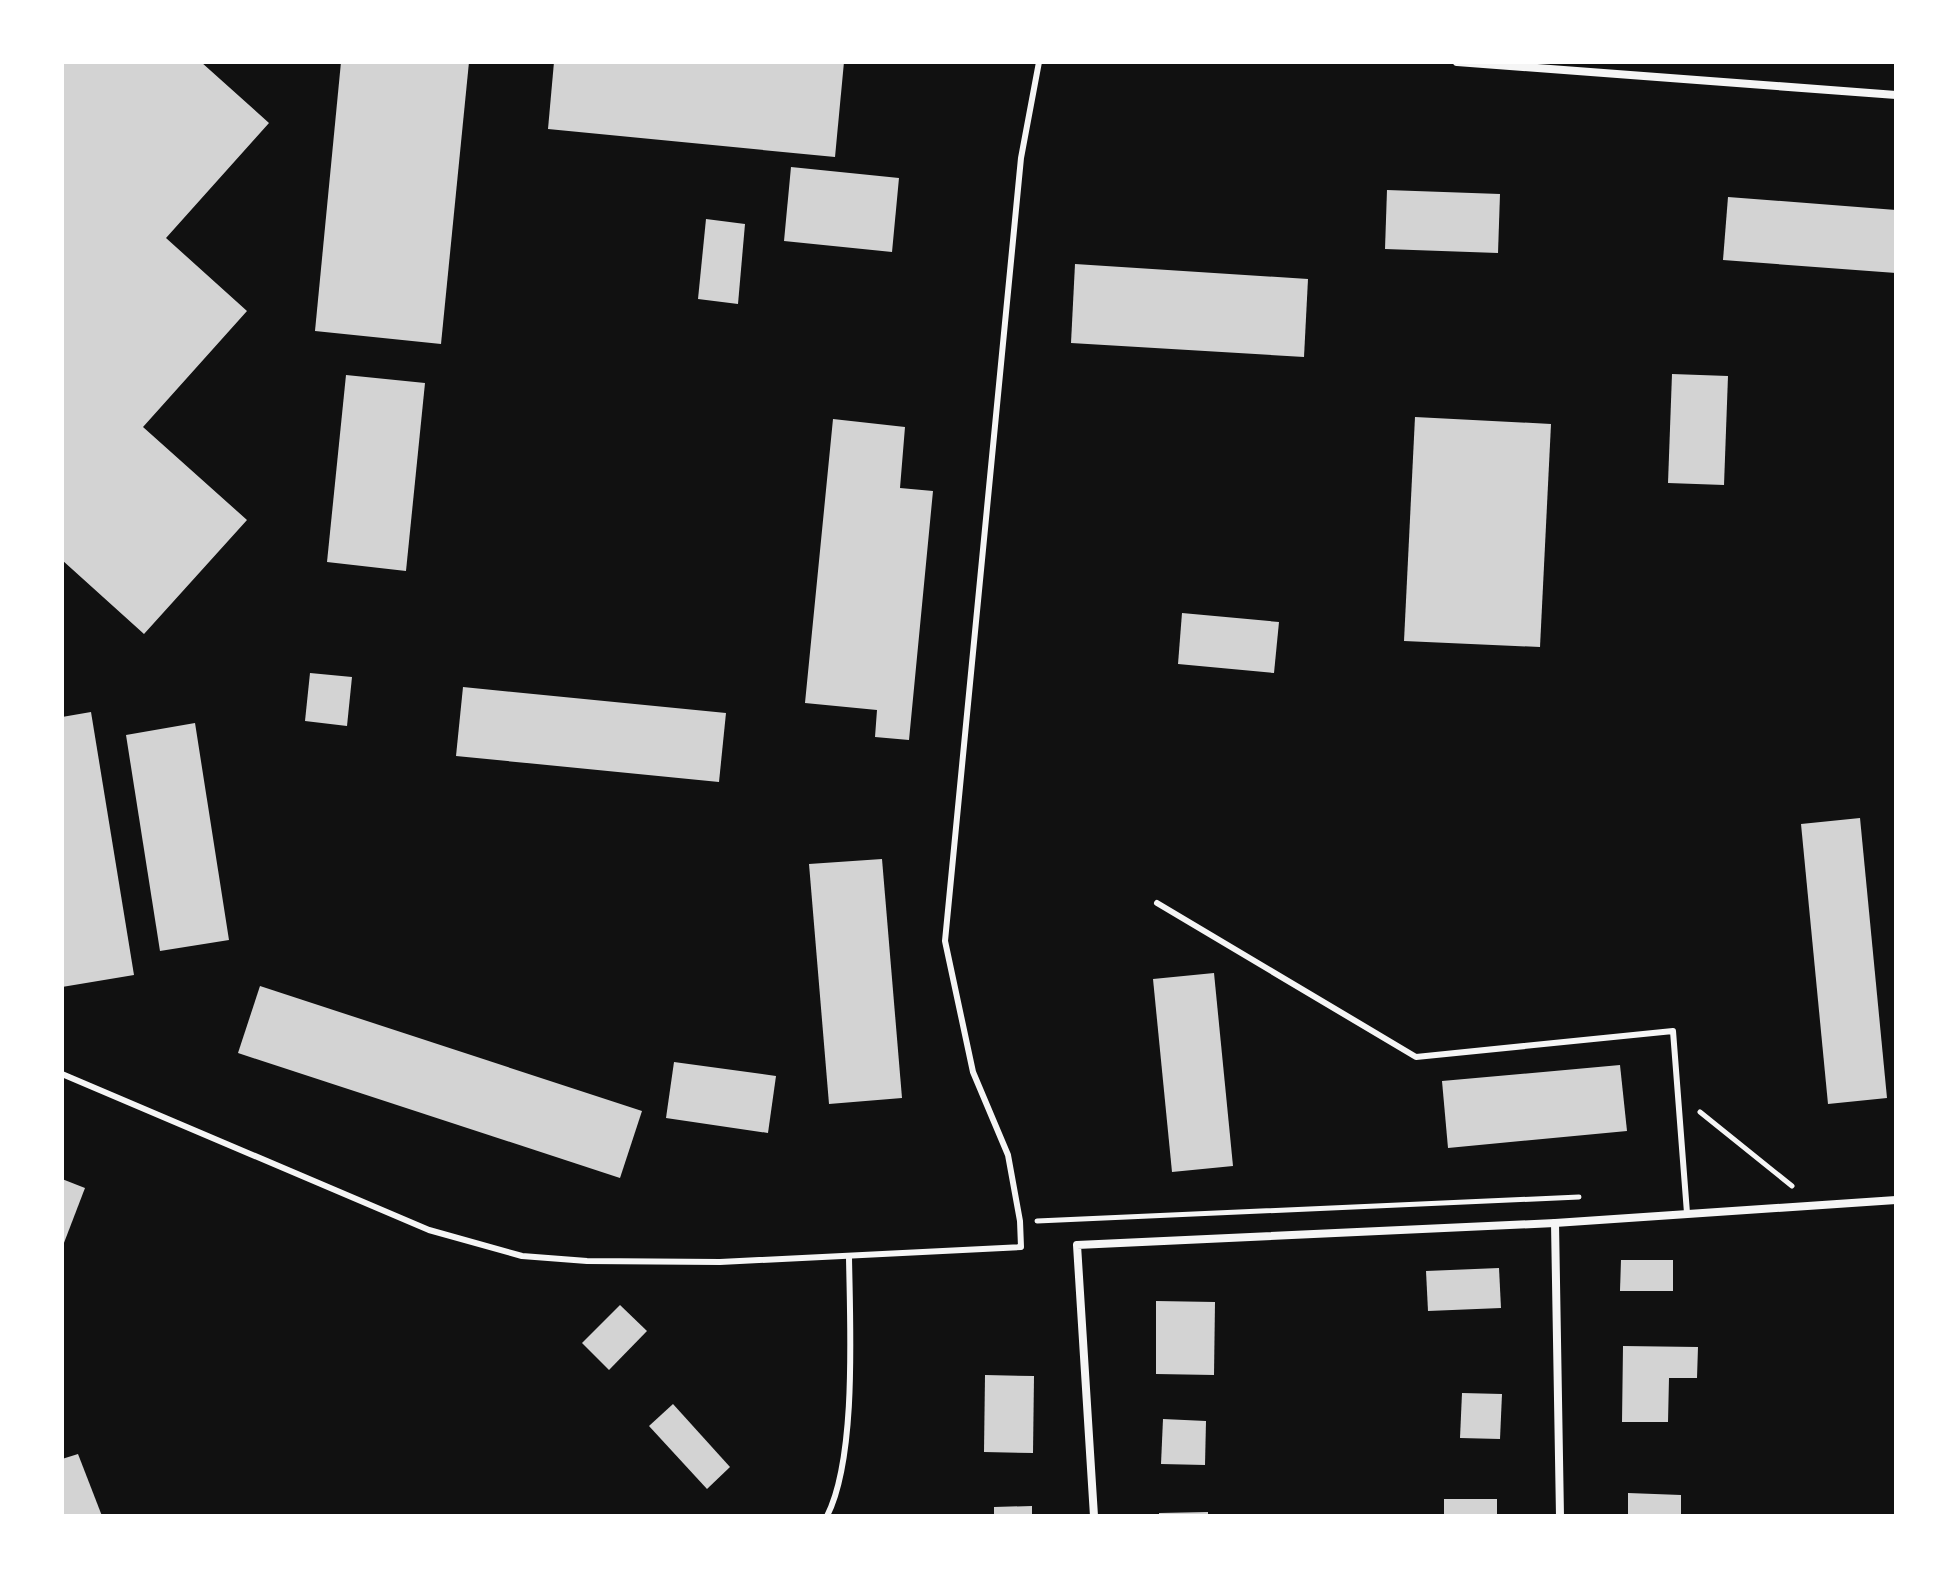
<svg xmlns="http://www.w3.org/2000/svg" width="1958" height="1578" font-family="'Noto Serif',serif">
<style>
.building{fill:#d3d3d3}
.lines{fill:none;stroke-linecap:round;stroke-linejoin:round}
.path{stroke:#f5f5f5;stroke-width:5}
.service{stroke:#f5f5f5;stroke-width:6}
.minor{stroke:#f5f5f5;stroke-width:8}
</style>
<rect width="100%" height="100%" fill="#111"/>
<g class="building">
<polygon points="62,62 201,62 269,123 166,238 247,311 143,427 247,520 144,634 62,560"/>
<polygon points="341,62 469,62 441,344 315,331"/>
<polygon points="554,62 844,62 835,157 548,129"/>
<polygon points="791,167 899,178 892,252 784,241"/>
<polygon points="1387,190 1500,194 1498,253 1385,249"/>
<polygon points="1728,197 1896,210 1896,273 1723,260"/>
<polygon points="706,219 745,224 738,304 698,299"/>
<polygon points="1075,264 1308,279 1304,357 1071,343"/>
<polygon points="1672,374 1728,376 1724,485 1668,483"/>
<polygon points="346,375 425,383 406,571 327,562"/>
<polygon points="1415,417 1551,424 1540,647 1404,641"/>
<polygon points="833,419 905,427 900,488 933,491 909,740 875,737 877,710 805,703"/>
<polygon points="1182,613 1279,622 1274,673 1178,664"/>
<polygon points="310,673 352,677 347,726 305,721"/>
<polygon points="463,687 726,713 719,782 456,756"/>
<polygon points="91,712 134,975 62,987 62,717"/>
<polygon points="195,723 229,940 160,951 126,735"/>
<polygon points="1860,818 1887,1098 1828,1104 1801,824"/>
<polygon points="882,859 902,1098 829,1104 809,864"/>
<polygon points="1214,973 1233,1166 1172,1172 1153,979"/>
<polygon points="260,986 642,1111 620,1178 238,1053"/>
<polygon points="674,1062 776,1076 768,1133 666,1118"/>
<polygon points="1620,1065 1627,1131 1448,1148 1442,1081"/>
<polygon points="62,1179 85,1188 62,1248"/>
<polygon points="1621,1260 1673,1260 1673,1291 1620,1291"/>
<polygon points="1499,1268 1501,1308 1428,1311 1426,1271"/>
<polygon points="1156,1301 1215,1302 1214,1375 1156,1374"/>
<polygon points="620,1305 647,1331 609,1370 582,1343"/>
<polygon points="1623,1346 1698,1347 1697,1378 1669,1378 1668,1422 1622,1422"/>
<polygon points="985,1375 1034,1376 1033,1453 984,1452"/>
<polygon points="1462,1393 1502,1394 1500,1439 1460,1438"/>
<polygon points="673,1404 730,1467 707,1489 649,1426"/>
<polygon points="1163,1419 1206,1421 1205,1465 1161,1464"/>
<polygon points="78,1454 102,1516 62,1516 62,1459"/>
<polygon points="1628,1493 1681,1495 1681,1516 1628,1516"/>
<rect x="1444" y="1499" width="53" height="17"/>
<polygon points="1032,1506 1032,1516 994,1516 994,1507"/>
<polygon points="1208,1512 1208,1516 1159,1516 1159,1513"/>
</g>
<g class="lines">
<g class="path">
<polyline points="1700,1112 1792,1186"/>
<polyline points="1037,1221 1579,1197"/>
</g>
<g class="service">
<polyline points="1157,903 1416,1057 1673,1031 1687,1213"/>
<polyline points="62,1074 429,1230 522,1256 587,1261 720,1262 1021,1247 1020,1221 1008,1155 973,1072 945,941 1021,158 1039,62"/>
<path d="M827,1516C857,1457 850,1325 849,1257"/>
</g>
<g class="minor">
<polyline points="1457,62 1896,95"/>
<polyline points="1555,1223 1560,1516"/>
<polyline points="1094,1516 1077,1245 1555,1223 1896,1200"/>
</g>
</g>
<rect width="1958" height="1578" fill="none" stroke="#ffffff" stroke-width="128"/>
</svg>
